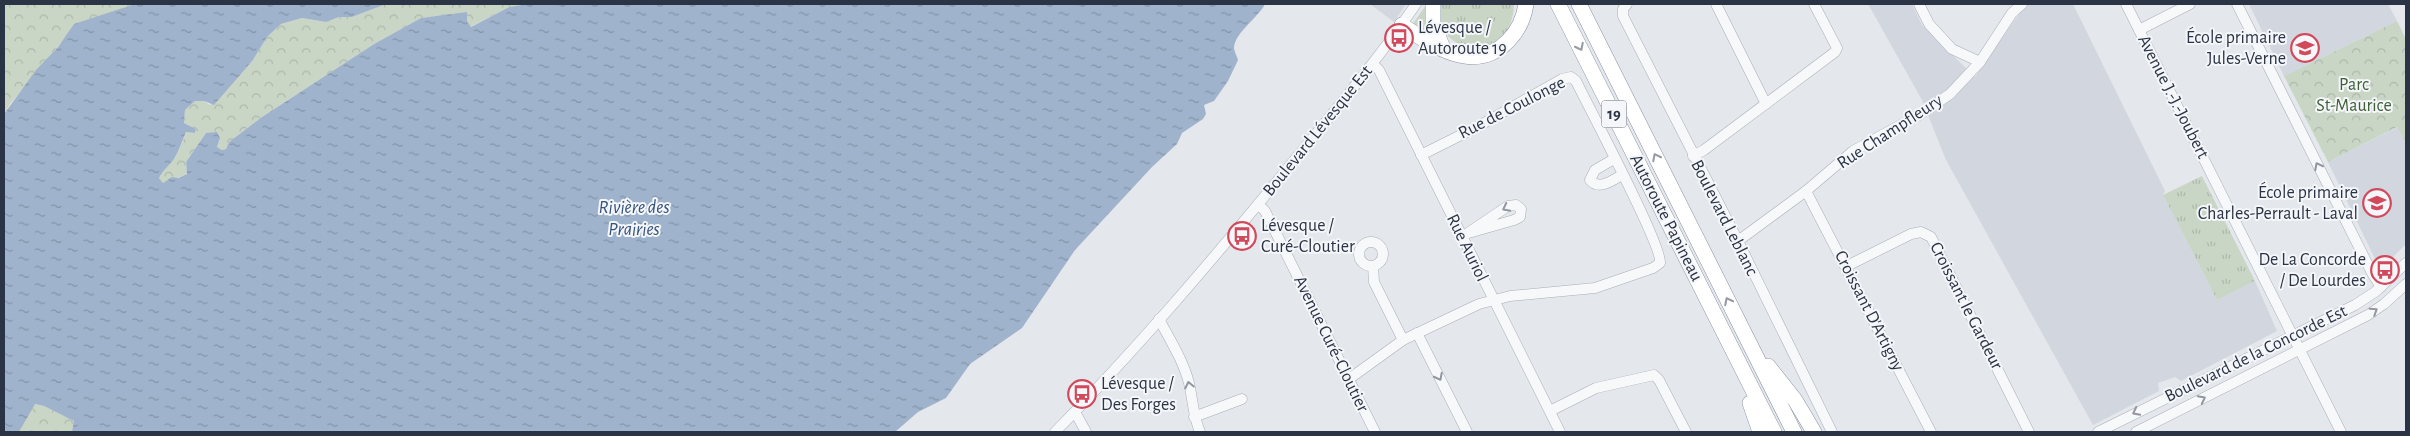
<svg xmlns="http://www.w3.org/2000/svg" width="2410" height="436" font-family="'Alegreya Sans',sans-serif">
<style>
.built{fill:#d2d6de}
.grass{fill:url(#grass-tufts)}
.forest{fill:url(#forest-crowns)}
.water{fill:url(#water-ripples)}
.lines{fill:none;stroke-linecap:round;stroke-linejoin:round}
.minor-casing{stroke:#a9aeb7;stroke-width:11}
.highway-casing{stroke:#8b94a3;stroke-width:16}
.minor{stroke:#f7f8fa;stroke-width:10}
.highway{stroke:#fff;stroke-width:15}
.oneway{stroke:#959aa2}
.oneway2{stroke:#9196a0}
.labels{text-anchor:middle;dominant-baseline:central;stroke-width:4;stroke-linejoin:round;paint-order:stroke}
.shield{fill:#f4f6f9;stroke:#676e7b;stroke-width:1}
.shield-label{font-size:16px;font-weight:bold;fill:#2b3445}
.poi-label{font-size:18px;fill:#2b3445;stroke:#f4f6f9;text-anchor:start}
.park-label{font-size:18px;fill:#3f6138;stroke:#f4f6f9}
.street-label{font-size:18px;fill:#2b3445;stroke:#f4f6f9}
.water-label{font-size:19px;font-style:italic;fill:#34527a;stroke:#f4f6f9}
</style>
<defs>
<pattern id="grass-tufts" width="24" height="20" patternUnits="userSpaceOnUse" patternTransform="scale(1.25)"><rect width="24" height="20" fill="#c9d6c5"/><path d="M3 7l-1-3M5 7V3M7 7l1-3M15 17l-1-3M17 17v-4M19 17l1-3" fill="none" stroke="#adb8ab"/></pattern>
<pattern id="forest-crowns" width="20" height="18" patternUnits="userSpaceOnUse" patternTransform="scale(1.25)"><rect width="20" height="18" fill="#c9d6c5"/><path d="M2 6a3 3 0 1 1 6 0M12 15a3 3 0 1 1 6 0" fill="none" stroke="#adb8ab"/></pattern>
<pattern id="water-ripples" width="26" height="14" patternUnits="userSpaceOnUse" patternTransform="scale(1.25)"><rect width="26" height="14" fill="#9fb4cc"/><path d="M2 4q2-2 4 0t4 0M15 11q2-2 4 0t4 0" fill="none" stroke="#8293a7"/></pattern>
</defs>
<rect width="100%" height="100%" fill="#e4e7ec"/>
<g class="built">
<polygon points="1370,4 1406,4 1394,22"/>
<polygon points="1868,4 1912,4 1922,25 1975,77 2026,4 2073,4 2165,191 2163,195 2217,300 2255,281 2277,331 2181,381 2175,377 2158,383 2159,391 2093,425 1946,160 1922,100"/>
<polygon points="2249,4 2388,4 2397,21 2284,76"/>
<polygon points="2398,127 2406,142 2406,244 2385,265 2378,265 2328,162"/>
</g>
<g class="grass">
<polygon points="1427,4 1435,38 1412,25"/>
<path d="M1441,4H1514C1513,66 1429,57 1441,4Z"/>
<polygon points="2202,176 2255,281 2217,300 2163,195"/>
</g>
<g class="forest">
<polygon points="4,4 150,4 64,39 10,104 4,114"/>
<path d="M386,4H527L509,7L470,27L467,21V13L421,18L374,44L262,117L229,142L226,149L222,150L217,147L220,138L206,133L186,162L187,174L163,183L159,178C163,170 169,166 174,159C179,151 183,141 186,132L195,133L196,129L184,123L185,110L195,101H204L210,105L253,60L267,37L281,24L302,18L326,22L339,17H352Z"/>
<polygon points="2397,21 2406,39 2406,142 2397,127 2328,162 2284,76"/>
<polygon points="34,404 44,406 75,421 72,432 19,432"/>
</g>
<path class="water" d="M135,4H386L352,17H339L326,22L302,18L281,24L267,37L253,60L214,105L204,101H195L185,110L184,123L196,129L195,133L186,132C182,141 179,151 174,159C169,166 163,170 159,178L163,183L172,177L178,178L187,174L186,162L206,133L217,132L220,138L217,147L222,150L226,149L229,142L262,117L374,44L421,18L467,12V21L471,27L509,7L527,4H1265C1259,17 1235,32 1234,48C1234,51 1237,56 1238,60L1228,81L1214,101L1204,105L1206,114L1203,119L1182,133L1177,144L1152,167L1075,250L1022,328L970,364L946,398L918,412L895,432H72L74,421L44,406L35,404L19,432H4V114L36,70L58,47L74,24Z"/>
<g class="lines">
<defs>
<g id="minor">
<polyline points="1627,4 1623,9 1623,16 1738,241 1832,432"/>
<polyline points="1716,4 1766,104"/>
<polyline points="1919,4 1929,24 1952,49 1980,62"/>
<polyline points="2126,4 2341,432"/>
<polyline points="2237,4 2372,273 2381,287"/>
<polyline points="2139,30 2190,4"/>
<polyline points="1373,64 1379,70 1560,432"/>
<polyline points="1693,156 1704,150 1835,52 1837,48 1814,4"/>
<path d="M1614,159L1595,170L1590,180C1599,191 1613,180 1622,175"/>
<polyline points="1806,191 1931,432"/>
<polyline points="1258,204 1265,211 1375,432"/>
<polyline points="1462,237 1508,206 1516,205 1521,209 1520,217 1514,220 1472,232"/>
<polyline points="1738,241 1806,191 1853,151 1919,115 1950,94 1980,62 2012,13 2022,4"/>
<circle cx="1371" cy="254" r="12"/>
<polyline points="1373,266 1374,282 1403,340"/>
<polyline points="1847,266 1911,234 1921,232 1931,237 2029,432"/>
<path d="M1159,319C1170,340 1183,360 1189,383C1193,400 1193,416 1200,432"/>
<polyline points="1417,333 1467,432"/>
<path d="M1349,379L1403,340L1479,304L1510,296L1595,288L1653,268L1660,263C1663,247 1588,106 1576,81L1571,77L1562,79L1477,127L1421,155"/>
<polyline points="1550,411 1596,388 1654,375 1659,380 1686,432"/>
<polyline points="1075,412 1086,432"/>
<polyline points="1194,417 1242,399"/>
<path d="M1055,432C1137,349 1214,258 1288,168C1332,114 1377,61 1416,4"/>
<polyline points="2098,432 2355,305 2375,292 2406,263"/>
<polyline points="2136,432 2368,315 2384,304 2406,284"/>
</g>
<g id="highway">
<polyline points="1433,4 1433,24 1443,48"/>
<polyline points="1558,4 1774,432"/>
<polyline points="1579,4 1794,432"/>
<path d="M1402,25C1432,46 1475,75 1508,41C1518,31 1524,18 1526,4"/>
<polyline points="1768,366 1795,400 1814,432"/>
<polyline points="1750,403 1760,432"/>
</g>
</defs>
<use href="#minor" class="minor-casing"/>
<use href="#highway" class="highway-casing"/>
<use href="#minor" class="minor"/>
<use href="#highway" class="highway"/>
</g>
<defs><path id="oneway-chevron" d="M-2-3.5L2.5 0L-2 3.5" fill="none" stroke-width="1.6" stroke-linecap="round" stroke-linejoin="round" transform="scale(1.25)"/></defs>
<g class="oneway">
<use href="#oneway-chevron" transform="translate(1580 47) rotate(63)"/>
<use href="#oneway-chevron" transform="translate(1656 157) rotate(-117)"/>
<use href="#oneway-chevron" transform="translate(1728 301) rotate(-117)"/>
</g>
<g class="oneway2">
<use href="#oneway-chevron" transform="translate(2318 166) rotate(-117)"/>
<use href="#oneway-chevron" transform="translate(1506 208) rotate(153)"/>
<use href="#oneway-chevron" transform="translate(2374 311) rotate(-33)"/>
<use href="#oneway-chevron" transform="translate(1439 377) rotate(63)"/>
<use href="#oneway-chevron" transform="translate(1189 385) rotate(-102)"/>
<use href="#oneway-chevron" transform="translate(2202 399) rotate(-27)"/>
<use href="#oneway-chevron" transform="translate(2136 412) rotate(153)"/>
</g>
<defs>
<symbol id="bus-ring" viewBox="-11 -11 22 22"><circle r="9.5" fill="#f4f6f9" stroke="#d1495b" stroke-width="1.5"/><path d="M-5-6H5V4H4V6H2V4H-2V6H-4V4H-5ZM-3.5-4V0h7V-4ZM-3.5 1.2v1.5H-2V1.2ZM2 1.2v1.5H3.5V1.2Z" fill="#d1495b"/></symbol>
<symbol id="school-ring" viewBox="-11 -11 22 22"><circle r="9.5" fill="#f4f6f9" stroke="#d1495b" stroke-width="1.5"/><path d="M0-5L7-2L0 1L-7-2ZM-4 1L0 2.5L4 1V4Q0 6-4 4Z" fill="#d1495b"/></symbol>
</defs>
<g fill-rule="evenodd">
<use href="#bus-ring" x="1383" y="22" width="32" height="32"/>
<use href="#school-ring" x="2289" y="32" width="32" height="32"/>
<use href="#school-ring" x="2361" y="187" width="32" height="32"/>
<use href="#bus-ring" x="1226" y="220" width="32" height="32"/>
<use href="#bus-ring" x="2369" y="254" width="32" height="32"/>
<use href="#bus-ring" x="1066" y="378" width="32" height="32"/>
</g>
<g class="labels">
<rect class="shield" x="1601.5" y="100.5" width="25" height="27" rx="4"/>
<g class="shield-label">
<text x="1614" y="114">19</text>
</g>
<g class="poi-label">
<text x="1418" y="28">Lévesque /<tspan x="1418" dy="21">Autoroute 19</tspan></text>
<text x="2286" y="38" text-anchor="end">École primaire<tspan x="2286" dy="21">Jules-Verne</tspan></text>
<text x="2358" y="193" text-anchor="end">École primaire<tspan x="2358" dy="21">Charles-Perrault - Laval</tspan></text>
<text x="1261" y="226">Lévesque /<tspan x="1261" dy="21">Curé-Cloutier</tspan></text>
<text x="2366" y="260" text-anchor="end">De La Concorde<tspan x="2366" dy="21">/ De Lourdes</tspan></text>
<text x="1101" y="384">Lévesque /<tspan x="1101" dy="21">Des Forges</tspan></text>
</g>
<g class="park-label">
<text x="2354" y="85">Parc<tspan x="2354" dy="21">St-Maurice</tspan></text>
</g>
<g class="street-label">
<text transform="translate(2173 97) rotate(63)">Avenue J.-J.-Joubert</text>
<text transform="translate(1512 108) rotate(-27)">Rue de Coulonge</text>
<text transform="translate(1318 131) rotate(-51)">Boulevard Lévesque Est</text>
<text transform="translate(1890 132) rotate(-33)">Rue Champfleury</text>
<text transform="translate(1666 218) rotate(63)">Autoroute Papineau</text>
<text transform="translate(1724 218) rotate(63)">Boulevard Leblanc</text>
<text transform="translate(1467 248) rotate(64)">Rue Auriol</text>
<text transform="translate(1966 306) rotate(63)">Croissant le Gardeur</text>
<text transform="translate(1869 311) rotate(63)">Croissant D'Artigny</text>
<text transform="translate(1331 344) rotate(64)">Avenue Curé-Cloutier</text>
<text transform="translate(2256 354) rotate(-26)">Boulevard de la Concorde Est</text>
</g>
<g class="water-label">
<text x="634" y="207">Rivière des<tspan x="634" dy="22">Prairies</tspan></text>
</g>
</g>
<rect width="2410" height="436" fill="none" stroke="#2b3445" stroke-width="10"/>
</svg>
